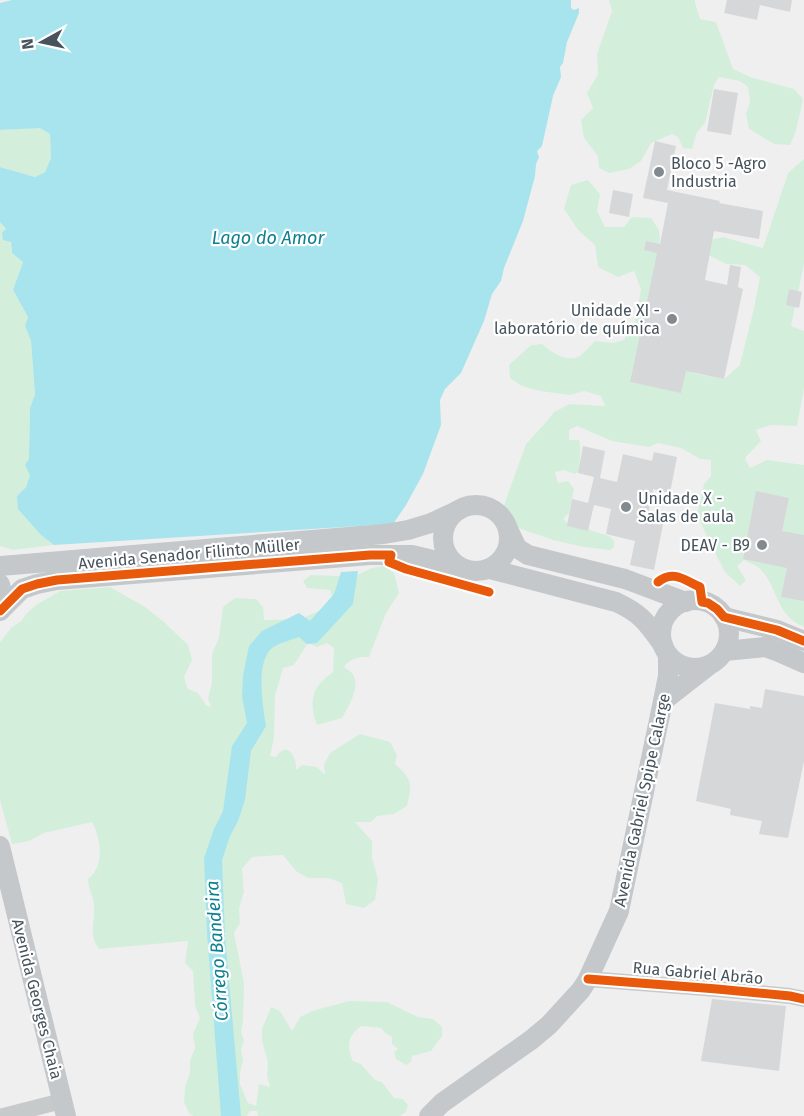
<svg xmlns="http://www.w3.org/2000/svg" width="804" height="1116" font-family="'Fira Sans',sans-serif">
<style>
.green{fill:#d3efdc}
.water{fill:#a8e4ed}
.building{fill:#d6d7d8}
.lines{fill:none;stroke-linecap:round;stroke-linejoin:round}
.minor{stroke:#c6cacb;stroke-width:16}
.major{stroke:#c4c8cb;stroke-width:20}
.cycleway-casing{stroke:#fff;stroke-width:13}
.cycleway{stroke:#e8590c;stroke-width:9}
.poi-dot{fill:#828a8f;stroke:#fff;stroke-width:2}
.labels{text-anchor:middle;dominant-baseline:central;stroke-width:4.5;stroke-linejoin:round;paint-order:stroke}
.poi-label{font-size:16px;fill:#46535c;stroke:#fff;text-anchor:start}
.street-label{font-size:16px;fill:#46535c;stroke:#fff}
.water-label{font-size:18px;font-style:italic;fill:#0d8092;stroke:#fff}
</style>
<rect width="100%" height="100%" fill="#f0efef"/>
<g class="green">
<polygon points="609,0 695,0 695,3 700,19 716,22 733,69 750,77 794,89 803,99 796,131 790,145 774,144 749,129 746,114 750,102 748,87 740,81 719,77 714,85 705,123 697,132 692,149 683,148 678,137 672,134 651,143 641,161 629,169 609,173 599,168 598,156 584,138 581,120 593,108 587,93 598,74 597,54 612,11"/>
<polygon points="40,127 50,134 51,158 45,172 35,177 0,167 0,130"/>
<path d="M804,159V264L791,326L804,331V388L797,426L771,425L756,430L761,441L745,458L750,468L767,460L804,465V627C775,615 779,589 761,570C757,565 749,563 744,560L737,566L746,580L740,586L725,572L712,547L697,515L704,484L711,476V460L700,459L681,448L658,443L649,447L612,441L577,426L569,430V440H579C582,451 579,460 579,471L575,474L564,470L555,472L558,483L568,481L574,489L569,513L563,519L568,523L609,536L614,541V547L610,550L584,547L553,540L527,531L512,525L503,508L526,444L547,421L554,412L570,404L605,406L601,396L584,391L570,395L540,391L522,386L510,378L509,365L531,345L542,344C552,353 569,364 581,355C586,351 590,346 595,341L613,343L624,340L635,322L641,289L634,271L618,277L598,267L595,245L578,230L564,209L571,185L588,180L600,194L597,211L605,227H624L632,217L651,218L659,230L660,239L630,382L681,392L695,328L701,329L692,373L724,379L740,365L754,308L760,277L745,265L726,264L710,256L686,251L710,240L723,237L763,248L788,173Z"/>
<path d="M0,222C8,231 11,241 12,253L23,262L13,290L28,317L25,326L31,341L35,394L30,408L29,459L30,475L26,487L17,496L41,535L54,545L13,550L0,546Z"/>
<path d="M383,566L394,573L399,593L386,613L369,657C359,657 350,658 344,667C347,669 350,671 352,673C362,686 348,707 342,718L317,725C312,714 310,696 318,686C321,681 328,676 333,672L334,648L327,643L317,647L308,643L294,665L283,668L275,696L274,738L270,756L276,757C287,740 297,756 296,770L302,765L317,767L325,775L324,765L330,753L360,734L390,742L397,755L395,764C413,780 412,784 407,806L394,814L377,816L371,822H355L372,841V858L378,879L375,900L364,908L346,904L342,883L328,878H308L296,871L283,855L252,857L242,869L244,892L239,908L240,923L234,933L244,983L243,1021L241,1032L244,1040L241,1050L243,1060L240,1073V1084L248,1103L256,1106L259,1084L270,1087L267,1076L268,1062L262,1041V1029L271,1007L280,1011L292,1031L300,1017L312,1011L349,1001L387,1002L418,1017L433,1019L442,1027V1036L431,1051L412,1056L411,1062L406,1065L396,1059L394,1052L398,1049L392,1044V1037L385,1033L381,1028L361,1026C348,1036 346,1046 353,1061L361,1064L375,1080L382,1082L394,1098L403,1099L408,1105L406,1112L400,1116H258L257,1111H250L247,1116H193L189,1113L184,1102L185,1087L190,1073V1061L195,1048L193,1034L200,1018L195,1006L193,971L185,963L188,941L99,949C88,934 95,923 94,907C94,896 88,889 88,879C105,866 101,839 92,822L44,833L29,841L12,844L0,800V642L11,628L21,621L27,613L36,605L60,591L110,587L145,607L164,622L188,645L192,660L184,677L188,689L198,693L207,706L211,707L208,699L212,682V654L219,638L223,607L235,598L256,599L263,607L264,620L300,619L328,607L332,597L330,590L307,588L303,581L311,575L339,576L346,580L372,568Z"/>
</g>
<g class="water">
<polygon points="12,0 571,0 571,8 574,10 579,8 579,13 567,42 563,63 560,67 561,77 553,96 542,146 537,151 539,157 536,164 535,176 523,221 504,268 501,281 492,294 484,321 461,373 445,389 440,400 441,425 423,474 406,505 393,524 54,545 41,535 18,509 17,496 26,487 30,475 25,465 29,459 30,408 35,394 31,341 25,326 28,317 13,290 23,262 12,253 11,242 3,240 2,233 6,229 0,222 0,167 35,177 45,172 51,158 50,134 40,128 0,130 0,3"/>
<path d="M358,571L353,604L317,643L307,644L299,637C291,640 279,643 272,648C255,662 263,707 266,726L251,751L245,800L238,821L230,836L222,860L225,936L241,1116H221L207,933L204,858L214,829L223,811L232,746L247,723L242,696L243,676L249,646L262,631L299,613L310,621L334,594L341,572Z"/>
</g>
<g class="building">
<polygon points="727,0 792,0 790,12 760,5 757,20 724,13"/>
<polygon points="714,89 738,93 731,135 707,131"/>
<polygon points="655,141 676,146 667,190 720,201 719,203 763,211 759,239 714,231 705,280 727,285 730,265 741,267 738,287 743,289 724,379 686,371 681,393 630,382 657,253 644,250 646,241 660,244 668,203 643,198"/>
<polygon points="613,190 633,194 629,217 609,213"/>
<polygon points="789,289 802,292 799,308 786,305"/>
<polygon points="583,446 605,451 600,478 617,482 623,454 652,461 654,452 677,457 670,493 653,489 648,515 664,519 654,570 630,565 635,541 606,534 611,509 594,505 588,531 567,526 572,499 588,503 594,477 578,473"/>
<polygon points="756,491 789,498 782,531 804,535 804,601 781,597 787,568 743,559"/>
<polygon points="765,689 804,696 804,761 788,838 759,834 762,821 730,815 731,809 696,801 715,703 750,709 750,706 762,708"/>
<polygon points="712,999 786,1006 779,1071 701,1061"/>
</g>
<g class="lines">
<g class="minor">
<polyline points="588,979 717,989 790,996 804,999"/>
<polyline points="3,1116 62,1101"/>
</g>
<g class="major">
<circle cx="476" cy="538" r="33"/>
<polyline points="508,529 517,548 528,555 625,579 686,602"/>
<polyline points="0,566 384,534 408,530 431,523 459,510"/>
<path d="M490,569L616,602C642,614 647,623 663,645"/>
<polyline points="0,584 3,599 0,611"/>
<circle cx="695" cy="634" r="34"/>
<polyline points="0,611 22,589 37,584 57,580 370,555 412,555 458,566"/>
<polyline points="724,617 777,630 804,641"/>
<polyline points="725,651 765,647 779,652 804,663"/>
<polyline points="663,701 708,666"/>
<polyline points="0,846 66,1116"/>
<polyline points="429,1116 442,1103 531,1040 549,1025 581,990 588,979 619,911 663,701 668,676 668,655"/>
</g>
<defs>
<g id="cycleway">
<path d="M658,582C673,569 686,581 700,587L702,602L708,603L717,609L724,617L777,630L804,641"/>
<polyline points="0,611 22,589 37,584 57,580 370,555 391,555 389,562 406,569 489,592"/>
<polyline points="588,979 717,989 790,996 804,999"/>
</g>
</defs>
<use href="#cycleway" class="cycleway-casing"/>
<use href="#cycleway" class="cycleway"/>
</g>
<g class="poi-dot">
<circle cx="659" cy="172" r="6"/>
<circle cx="672" cy="319" r="6"/>
<circle cx="626" cy="507" r="6"/>
<circle cx="762" cy="545" r="6"/>
</g>
<g class="labels">
<g class="poi-label">
<text x="671" y="163">Bloco 5 -Agro<tspan x="671" dy="18">Industria</tspan></text>
<text x="660" y="310" text-anchor="end">Unidade XI -<tspan x="660" dy="18">laboratório de química</tspan></text>
<text x="638" y="498">Unidade X -<tspan x="638" dy="18">Salas de aula</tspan></text>
<text x="750" y="545" text-anchor="end">DEAV - B9</text>
</g>
<g class="street-label">
<text transform="translate(189 554) rotate(-5)">Avenida Senador Filinto Müller</text>
<text transform="translate(642 800) rotate(-78)">Avenida Gabriel Spipe Calarge</text>
<text transform="translate(698 973) rotate(5)">Rua Gabriel Abrão</text>
<text transform="translate(37 999) rotate(76)">Avenida Georges Chaia</text>
</g>
<g class="water-label">
<text x="268" y="238">Lago do Amor</text>
<text transform="translate(217 951) rotate(-94)">Córrego Bandeira</text>
</g>
</g>
<g transform="translate(42 42) rotate(262)" stroke="#ffffff" stroke-width="4.5" paint-order="stroke">
<path d="M0-4.5L10 22L0 15L-10 22Z" fill="#46535c"/>
<text y="-9" font-size="16" font-weight="bold" text-anchor="middle" fill="#46535c">N</text>
</g>
</svg>
